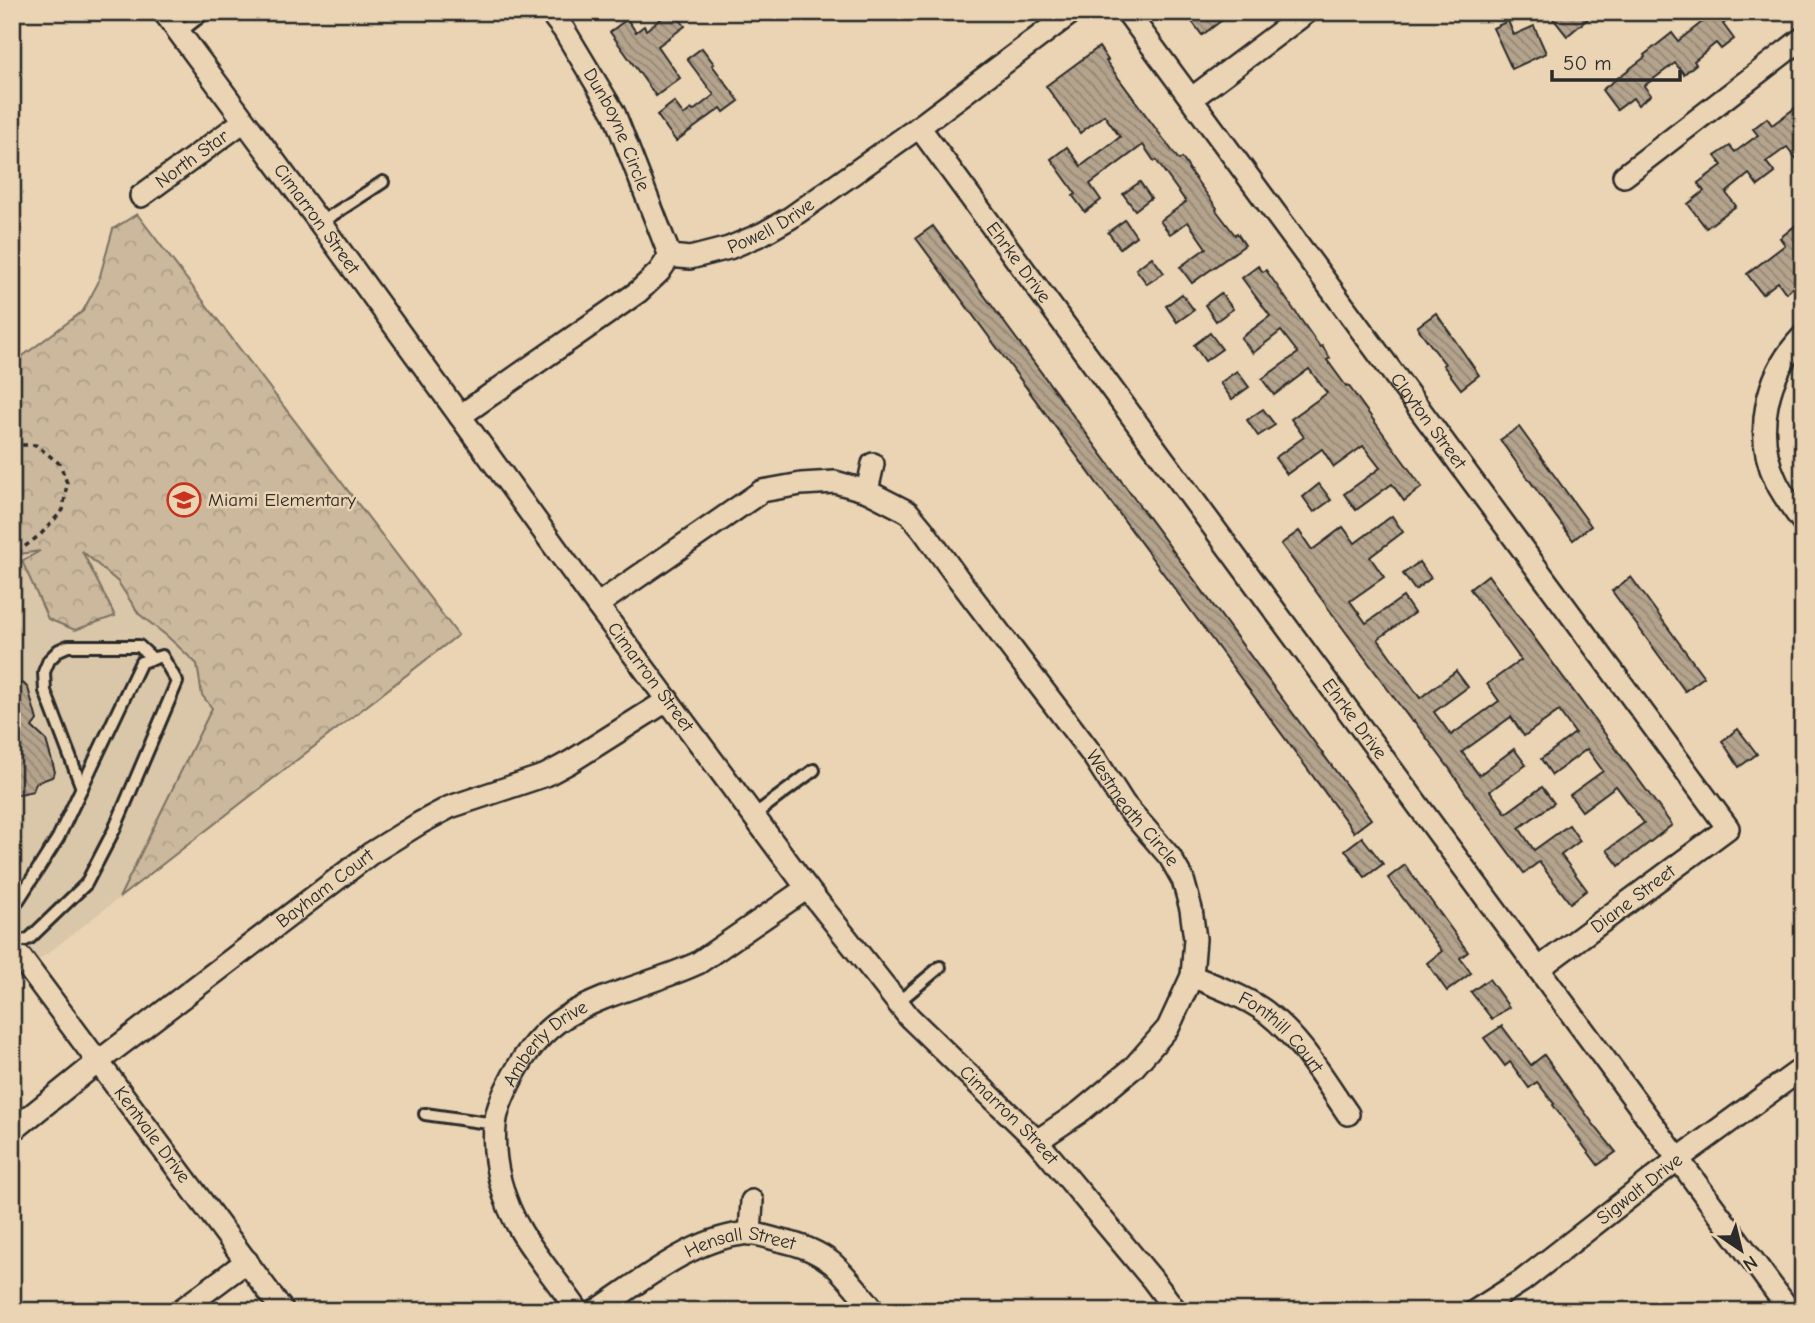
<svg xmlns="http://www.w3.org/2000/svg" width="1815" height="1323" font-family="'Comic Neue',sans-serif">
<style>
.built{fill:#dac6a8}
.forest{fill:url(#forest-crowns);stroke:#7b7264;stroke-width:2}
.building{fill:url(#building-back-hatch);stroke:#2b2b2b;stroke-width:2}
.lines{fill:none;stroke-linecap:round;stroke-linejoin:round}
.lane-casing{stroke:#2b2b2b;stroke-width:16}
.street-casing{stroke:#2b2b2b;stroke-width:26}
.path{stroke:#2b2b2b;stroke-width:3.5;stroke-dasharray:5 5;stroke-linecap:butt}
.lane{stroke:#ead4b3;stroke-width:10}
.street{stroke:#ead4b3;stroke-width:21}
.labels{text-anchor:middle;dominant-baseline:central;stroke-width:5;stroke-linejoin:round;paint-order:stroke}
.street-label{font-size:19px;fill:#2b2b2b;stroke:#ead4b3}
.poi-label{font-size:19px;fill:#2b2b2b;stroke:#ead4b3;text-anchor:start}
</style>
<defs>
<pattern id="forest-crowns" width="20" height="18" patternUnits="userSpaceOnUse" patternTransform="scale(1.75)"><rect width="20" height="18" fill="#cbb89d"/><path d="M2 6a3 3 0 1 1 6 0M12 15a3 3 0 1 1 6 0" fill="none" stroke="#ae9e87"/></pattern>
<pattern id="building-back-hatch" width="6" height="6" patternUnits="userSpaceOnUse" patternTransform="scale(1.75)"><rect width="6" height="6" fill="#b5a48d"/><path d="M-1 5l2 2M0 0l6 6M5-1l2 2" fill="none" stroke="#938673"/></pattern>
</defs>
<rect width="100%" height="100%" fill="#ead4b3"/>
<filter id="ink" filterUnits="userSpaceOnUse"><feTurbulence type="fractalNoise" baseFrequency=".0143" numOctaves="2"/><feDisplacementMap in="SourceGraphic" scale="14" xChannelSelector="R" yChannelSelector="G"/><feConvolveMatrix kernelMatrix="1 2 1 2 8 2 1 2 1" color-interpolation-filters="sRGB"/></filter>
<g filter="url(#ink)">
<polygon class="built" points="12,364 458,635 12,981"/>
<polygon class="forest" points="137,214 458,635 119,898 212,708 202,695 197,664 167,636 139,614 118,582 82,551 115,616 75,630 48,619 22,561 40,551 12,555 12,364 83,311 98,283 113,229"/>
<g class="building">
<polygon points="670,12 674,12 685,26 658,46 680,78 656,96 610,32 627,19 636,32 644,26 646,30"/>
<polygon points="1185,12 1233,12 1202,35"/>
<polygon points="1548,12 1596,12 1567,36"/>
<polygon points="1715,12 1738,12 1723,24 1734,39 1721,49 1716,43 1694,61 1696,64 1684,74 1675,63 1644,86 1651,95 1638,105 1633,98 1617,110 1602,90 1645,57 1644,55 1672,33 1678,41"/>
<polygon points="1508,21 1514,35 1534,26 1546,53 1512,69 1493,28"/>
<polygon points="1099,47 1108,60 1106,61 1179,160 1182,158 1190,170 1189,170 1217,208 1216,210 1235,235 1237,233 1245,245 1192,283 1180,267 1206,248 1188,222 1170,234 1160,221 1186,202 1156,160 1154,161 1143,145 1090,184 1101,200 1085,212 1073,196 1076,194 1051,159 1067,147 1081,166 1120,137 1104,115 1080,133 1046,86"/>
<polygon points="702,48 714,64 712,65 739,101 724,112 721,108 676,141 657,115 674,102 684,115 691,109 693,111 714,95 687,59"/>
<polygon points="1803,102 1803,167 1787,147 1766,162 1775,173 1758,186 1749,174 1726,193 1736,206 1706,228 1688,204 1704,191 1698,183 1722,165 1715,156 1730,146 1735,152 1758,135 1753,129 1767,118 1772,125"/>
<polygon points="1140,182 1151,198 1135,210 1123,194"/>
<polygon points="1125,220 1136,236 1120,248 1108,232"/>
<polygon points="1796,225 1803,234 1803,280 1786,293 1778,282 1762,294 1747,274 1785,245 1780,238"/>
<polygon points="933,226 1371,819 1354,832 916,238"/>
<polygon points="1152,257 1164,273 1147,284 1136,269"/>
<polygon points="1258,266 1263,272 1266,270 1320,347 1322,346 1330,358 1327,360 1346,386 1348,385 1422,487 1404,501 1392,484 1356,510 1344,494 1380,468 1363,446 1334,467 1322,449 1287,474 1275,458 1304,437 1291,419 1327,393 1309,369 1274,395 1262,379 1298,353 1281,331 1253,353 1241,338 1270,316 1242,278"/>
<polygon points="1221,293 1233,309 1216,321 1205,305"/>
<polygon points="1182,294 1194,310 1177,322 1166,306"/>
<polygon points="1436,313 1479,375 1461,389 1443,365 1445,364 1417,327"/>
<polygon points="1210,333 1222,349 1205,361 1194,345"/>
<polygon points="1237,371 1249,387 1232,399 1220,383"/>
<polygon points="1263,409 1275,425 1258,436 1247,420"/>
<polygon points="1519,427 1591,526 1573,540 1500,440"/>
<polygon points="1319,484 1331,500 1314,512 1303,497"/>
<polygon points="1392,516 1403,532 1370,557 1384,577 1350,601 1366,623 1403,597 1414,613 1378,639 1420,698 1456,671 1468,687 1434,712 1451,735 1499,701 1487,684 1521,660 1470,589 1488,575 1672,825 1619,866 1607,850 1644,823 1616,786 1582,811 1570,795 1603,771 1587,749 1552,775 1541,759 1575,733 1559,711 1524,736 1511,717 1462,752 1479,775 1514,749 1526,765 1490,791 1506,813 1542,787 1554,803 1519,828 1534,850 1569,825 1580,841 1561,855 1587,890 1570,903 1539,862 1524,873 1475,807 1449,768 1414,721 1412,722 1281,544 1299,531 1312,550 1343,527 1355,543"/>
<polygon points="1419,562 1431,578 1415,590 1403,574"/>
<polygon points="1631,577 1704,677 1685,691 1612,591"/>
<polygon points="23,683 28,688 37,720 32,727 46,740 55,772 52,777 36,783 33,791 12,796 12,686"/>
<polygon points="1738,729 1757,754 1739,767 1722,741"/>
<polygon points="1362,837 1383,864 1365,877 1345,850"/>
<polygon points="1405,865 1468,952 1460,958 1471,973 1447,991 1427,963 1442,951 1388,878"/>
<polygon points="1489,979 1509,1007 1492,1019 1471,992"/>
<polygon points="1502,1026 1531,1065 1544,1055 1594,1125 1616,1152 1598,1165 1553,1105 1554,1104 1537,1082 1529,1088 1510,1062 1505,1066 1484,1038"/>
</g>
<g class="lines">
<defs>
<g id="lane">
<polyline points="179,33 206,12"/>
<polyline points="320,223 383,182"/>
<polyline points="82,788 45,691 44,672 49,660 59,650 68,646 139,646 153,659"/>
<polyline points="754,815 814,770"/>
<polyline points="12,910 58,838 141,662 162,656 177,682 114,830 86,884 30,938 12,946"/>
<polyline points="897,1003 940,967"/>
<polyline points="425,1114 495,1124"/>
</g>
<g id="street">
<path id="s1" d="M164,12L320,223L597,605L807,888L909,1017L1037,1141L1152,1279L1176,1311"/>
<path id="s2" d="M550,12L564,30L614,113L670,256"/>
<path id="s3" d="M1127,12L1728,828L1538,969"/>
<polyline points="1191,99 1307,12"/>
<path id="s4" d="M919,127L1790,1311"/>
<polyline points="1624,176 1803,38"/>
<path id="s5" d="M141,196L244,121"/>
<path d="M1803,336C1766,374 1753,433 1776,481C1783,496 1793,509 1803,522"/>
<path id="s6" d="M460,416L638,292L659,272L670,256L690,258L729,248L762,234L790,218L919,127L1072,12"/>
<path id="s7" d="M867,491L908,512L923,530L957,577L1094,757L1124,804L1170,857L1183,880L1191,909L1195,939L1192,976L1168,1028L1133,1068L1080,1112L1037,1141"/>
<polyline points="597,605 762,491 801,484 835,482 867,491 873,464"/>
<path id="s8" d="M21,958L283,1311"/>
<path id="s9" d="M1192,976C1217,987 1244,996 1266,1012C1301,1039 1323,1078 1348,1114"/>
<path id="s10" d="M12,1131L99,1061L370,854L420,823L450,807L546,775L570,762L668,700"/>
<polyline points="750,1234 752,1201"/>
<polyline points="180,1311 247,1261"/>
<path id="s11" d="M578,1311C560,1285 539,1260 522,1233C503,1202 492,1163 495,1126C496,1109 505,1091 513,1076C525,1053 543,1031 565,1017C606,992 655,983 698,963L807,888"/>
<path id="s12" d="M596,1311C639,1283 690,1240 742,1234C754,1232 767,1237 778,1240C798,1244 816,1250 832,1263C848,1277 861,1295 875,1311"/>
<path id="s13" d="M1475,1311L1522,1281L1678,1159L1803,1068"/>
</g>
</defs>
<use href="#lane" class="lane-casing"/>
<use href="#street" class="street-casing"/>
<polyline class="path" points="12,445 36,445 60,464 67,483 63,510 41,534 23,548 12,560"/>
<use href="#lane" class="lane"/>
<use href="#street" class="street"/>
</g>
</g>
<defs>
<symbol id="school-ring" viewBox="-11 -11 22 22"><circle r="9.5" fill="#ead4b3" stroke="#c8321e" stroke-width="1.5"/><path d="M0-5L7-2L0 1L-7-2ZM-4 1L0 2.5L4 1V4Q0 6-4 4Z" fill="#c8321e"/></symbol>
</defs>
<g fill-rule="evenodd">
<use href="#school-ring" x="165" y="481" width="38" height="38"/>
</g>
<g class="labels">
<g class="street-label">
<text stroke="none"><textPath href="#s2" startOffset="136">Dunboyne Circle</textPath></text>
<text stroke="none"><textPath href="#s5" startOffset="63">North Star</textPath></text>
<text stroke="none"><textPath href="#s1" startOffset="257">Cimarron Street</textPath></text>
<text stroke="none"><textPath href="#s6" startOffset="373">Powell Drive</textPath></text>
<text stroke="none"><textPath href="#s4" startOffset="168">Ehrke Drive</textPath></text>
<text stroke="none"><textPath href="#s3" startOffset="508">Clayton Street</textPath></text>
<text stroke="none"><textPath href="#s1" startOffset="824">Cimarron Street</textPath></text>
<text stroke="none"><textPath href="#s4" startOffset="735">Ehrke Drive</textPath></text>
<text stroke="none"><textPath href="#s7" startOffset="418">Westmeath Circle</textPath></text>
<text stroke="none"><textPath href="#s10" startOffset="396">Bayham Court</textPath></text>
<text transform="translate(1633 899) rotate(-37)">Diane Street</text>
<text stroke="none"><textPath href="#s9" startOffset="107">Fonthill Court</textPath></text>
<text stroke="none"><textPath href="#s11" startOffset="308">Amberly Drive</textPath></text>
<text stroke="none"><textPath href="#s1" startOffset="1391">Cimarron Street</textPath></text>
<text stroke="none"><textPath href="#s8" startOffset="220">Kentvale Drive</textPath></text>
<text stroke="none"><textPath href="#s13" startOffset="205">Sigwalt Drive</textPath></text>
<text stroke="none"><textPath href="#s12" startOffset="164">Hensall Street</textPath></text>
</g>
<g class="poi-label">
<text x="208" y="500">Miami Elementary</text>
</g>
</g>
<rect width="1815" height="1323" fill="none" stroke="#ead4b3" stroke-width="42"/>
<rect x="21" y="21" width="1773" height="1281" fill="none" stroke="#2b2b2b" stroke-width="2.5" filter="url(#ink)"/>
<g transform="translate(1741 1250) rotate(145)" stroke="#ead4b3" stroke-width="5" paint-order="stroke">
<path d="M0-5L12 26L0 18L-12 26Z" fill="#2b2b2b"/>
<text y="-10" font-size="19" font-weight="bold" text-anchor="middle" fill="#2b2b2b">N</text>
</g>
<path d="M1552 70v10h128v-10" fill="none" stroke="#2b2b2b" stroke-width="3.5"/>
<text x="1563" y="70" font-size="21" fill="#2b2b2b" stroke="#ead4b3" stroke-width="5" paint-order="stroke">50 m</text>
</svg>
